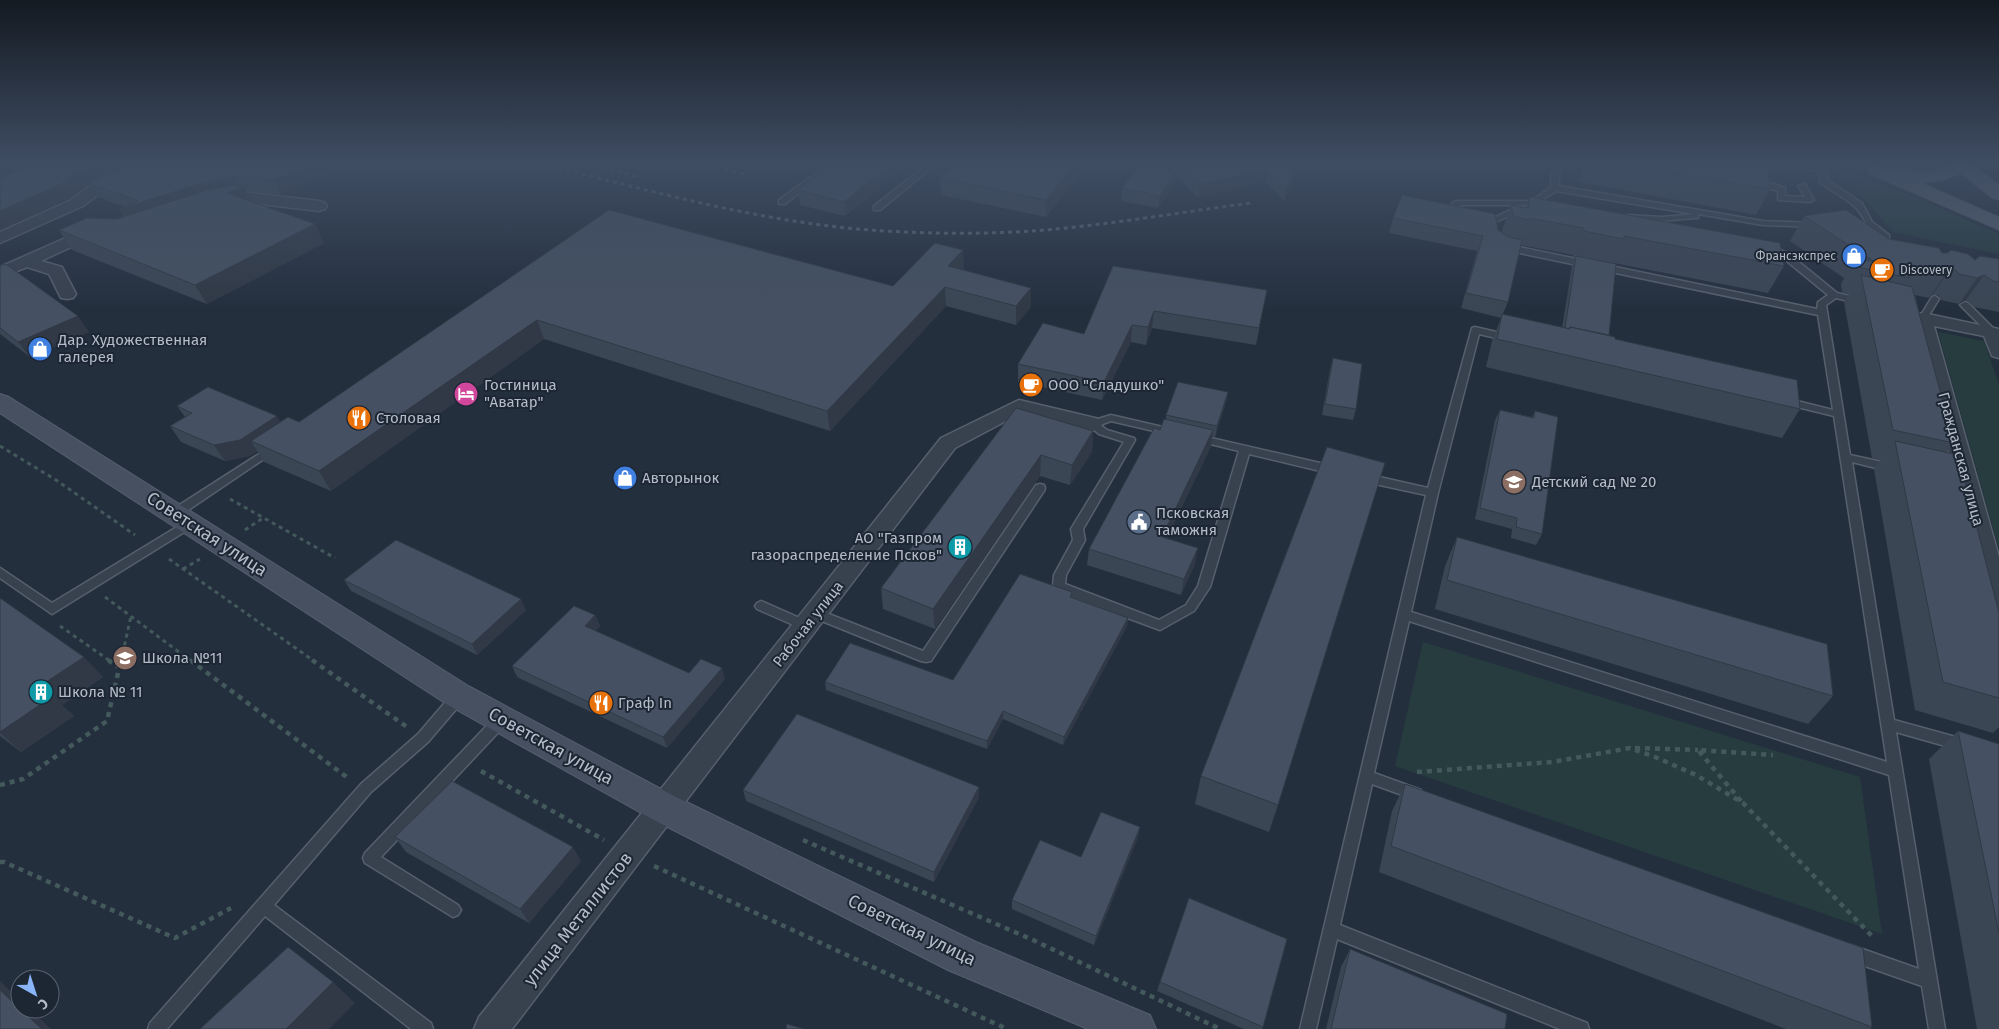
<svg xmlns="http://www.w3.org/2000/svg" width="1999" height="1029" font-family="'Fira Sans',sans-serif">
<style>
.green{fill:#263c3f}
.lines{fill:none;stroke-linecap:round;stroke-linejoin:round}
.lane-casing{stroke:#565f6c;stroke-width:3}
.street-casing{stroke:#565f6c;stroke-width:3}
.secondary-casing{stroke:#565f6c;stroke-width:2}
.primary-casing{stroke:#414a57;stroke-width:2}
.path-far2{stroke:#44595c;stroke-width:2.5;stroke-dasharray:3 3;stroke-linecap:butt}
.path-far1{stroke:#44595c;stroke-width:3;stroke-dasharray:4 4;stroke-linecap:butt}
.path{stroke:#44595c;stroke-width:4.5;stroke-dasharray:5 5;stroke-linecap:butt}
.lane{fill:#38414e;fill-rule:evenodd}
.street{fill:#38414e;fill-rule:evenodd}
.secondary{fill:#465061;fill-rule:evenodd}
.primary{fill:#56606e;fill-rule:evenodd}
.rail{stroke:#5a6575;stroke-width:3;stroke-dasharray:4 4;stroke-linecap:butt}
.wall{fill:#3b4654;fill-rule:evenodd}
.shaded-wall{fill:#303945}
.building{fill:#455162;stroke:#303945}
.labels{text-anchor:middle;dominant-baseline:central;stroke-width:4;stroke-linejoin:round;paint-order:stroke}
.far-poi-label{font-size:12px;fill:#b4bcc9;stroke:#1d2633;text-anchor:end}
.poi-label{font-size:15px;fill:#b4bcc9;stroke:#1d2633;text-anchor:start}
.street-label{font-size:15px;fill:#b4bcc9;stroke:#1d2633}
.near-street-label{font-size:18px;fill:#b4bcc9;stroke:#1d2633}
</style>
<rect width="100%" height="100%" fill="#242f3e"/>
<g class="green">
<polygon points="1844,169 1915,197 1999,234 1999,254 1893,232 1870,205 1832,173 1833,170"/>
<polygon points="1938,332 1984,341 1999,385 1999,549"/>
<polygon points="1423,642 1860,777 1882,934 1395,766"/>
</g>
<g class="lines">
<defs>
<g id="lane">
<polygon points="828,164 836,164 785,204 779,204 779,200"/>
<polygon points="928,164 936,164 880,210 874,210 874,206"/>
<polygon points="1555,164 1563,164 1559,178 1559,186 1763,221 1814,223 1818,225 1814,227 1763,225 1698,214 1698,218 1695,218 1661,221 1629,219 1626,219 1626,215 1661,217 1694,214 1556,191 1534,205 1460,205 1459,207 1469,211 1465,213 1451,209 1452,203 1456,201 1532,201 1551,187 1551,178"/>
<path d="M1783,164H1800L1821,167L1825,164H1832L1827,170V180L1862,203L1872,222L1889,235V239C1871,241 1864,213 1853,205C1843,197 1831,190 1820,183L1819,171L1787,166Z"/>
<polygon points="1752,180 1774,184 1785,188 1785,196 1805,197 1798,186 1805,184 1814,200 1810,202 1778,200 1778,191 1752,184"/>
<polygon points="1519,206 1526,208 1498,221 1491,219"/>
<polygon points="1770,243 1794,258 1837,293 1864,299 1865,301 1861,304 1836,298 1826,305 1850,455 1896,465 1897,468 1892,472 1852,462 1894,720 1963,739 1968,741 1970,745 1968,749 1963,751 1896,732 1945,1029 1929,1029 1922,986 1845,959 1843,953 1845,947 1851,945 1919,969 1889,775 1409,621 1374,773 1421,790 1423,794 1421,798 1416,800 1372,784 1340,925 1587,1023 1589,1029 1560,1029 1337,939 1316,1029 1300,1029 1426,495 1366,482 1361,478 1366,474 1428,488 1472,328 1475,327 1509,335 1514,338 1509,341 1479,334 1438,493 1411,612 1887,762 1834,416 1781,403 1780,401 1785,398 1833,410 1818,315 1505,250 1501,247 1505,244 1817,309 1818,302 1828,295 1788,262 1767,248 1767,244"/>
<polygon points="1935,296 1939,299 1926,320 1912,318 1912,314 1921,315 1932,297"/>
<polygon points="1965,302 1968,303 1995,330 1999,330 1999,336 1989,334 1960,305"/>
<polygon points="1111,415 1171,429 1172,431 1167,434 1111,421 1100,425 1107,430 1134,438 1135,440 1083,529 1085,540 1066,575 1065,584 1159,620 1186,605 1198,586 1239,451 1194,440 1193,438 1194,436 1198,435 1333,466 1338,470 1333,474 1249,454 1210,587 1194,611 1160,630 1060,593 1053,586 1054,575 1073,540 1071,529 1124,442 1099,434 1087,424 1088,422"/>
<polygon points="273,445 277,446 278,448 277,450 178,517 170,517 168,514 170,511"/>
<polygon points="1040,484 1044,485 1045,488 1044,491 931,661 926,662 921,661 812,617 810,614 812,611 816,609 923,651 1036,485"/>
<polygon points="190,519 196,523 194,526 52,614 0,578 0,568 52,603"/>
<polygon points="761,601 811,623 813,626 811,629 807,631 757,609 755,606 757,603"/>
<polygon points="459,691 464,692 466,696 464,700 428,742 371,792 274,905 431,1023 433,1029 411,1029 265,916 167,1029 148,1029 150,1023 361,784 418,734 454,692"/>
<polygon points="502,713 507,715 509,719 507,723 381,857 458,905 461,910 458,915 453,917 365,863 363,858 365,853 497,715"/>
</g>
<g id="street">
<polygon points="137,164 156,164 153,167 99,194 83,206 0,243 0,232 71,200 87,188"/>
<polygon points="243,192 319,201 325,203 327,206 325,209 319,211 243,202 219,206 213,204 211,201 213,198"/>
<polygon points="95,225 101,227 103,230 101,233 41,261 62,267 76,294 73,298 67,299 61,298 49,274 27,267 0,278 0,267"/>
<polygon points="1923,313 1999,329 1999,358 1992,356 1984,336 1934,326 1999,557 1999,609 1990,606 1987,600 1914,318 1917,314"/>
<polygon points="1019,400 1099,419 1102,424 1099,429 1092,431 1021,413 955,448 512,1029 474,1029 479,1017 941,438"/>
</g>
<polygon id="secondary" points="0,394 9,397 470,687 676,797 976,942 1150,1015 1156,1029 1088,1029 948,970 652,819 448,705 0,413"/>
<polygon id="primary" points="1877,164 1895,171 1902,169 1923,172 1937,171 1948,164 1972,164 1999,185 1999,200 1992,198 1961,173 1943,180 1922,183 1999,217 1999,230 1870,174 1868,170 1870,166"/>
</defs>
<use href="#lane" class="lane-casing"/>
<use href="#street" class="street-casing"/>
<use href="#secondary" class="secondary-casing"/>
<use href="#primary" class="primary-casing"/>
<polyline class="path-far2" points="1844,172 1857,177"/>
<g class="path-far1">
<polyline points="0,446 56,480 135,535"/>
<polyline points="230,499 335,558"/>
<polyline points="245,530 263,518"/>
<polyline points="169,559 314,661"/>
<polyline points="183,569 200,559"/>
<polyline points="105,597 191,661"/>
<polyline points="60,626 110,661"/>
<polyline points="121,661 131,616"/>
</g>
<g class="path">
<polyline points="108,660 118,667"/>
<polyline points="190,660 348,778"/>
<polyline points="312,660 407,727"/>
<polyline points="1635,748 1698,750"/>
<polyline points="481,771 604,840"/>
<polyline points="1417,772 1552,762 1630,748 1655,757 1696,775 1743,803 1872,936"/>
<polyline points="0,785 23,779 107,721 121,660"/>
<polyline points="1741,801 1698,750 1773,755"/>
<polyline points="803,840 1033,940 1220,1029"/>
<polyline points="0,862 4,862 175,938 231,908"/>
<polyline points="654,866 1007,1029"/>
</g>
<use href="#lane" class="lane"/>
<use href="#street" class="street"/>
<use href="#secondary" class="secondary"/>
<use href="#primary" class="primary"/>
<g class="rail">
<path d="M543,164C647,190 750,219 857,229C919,234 983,235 1045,230C1114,224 1182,212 1251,203"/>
<polyline points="586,164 640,177"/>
<polyline points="701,164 745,174"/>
</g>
</g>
<g class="wall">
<polygon points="16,164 331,164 335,172 280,194 246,191 251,202 315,224 324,243 207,304 72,250 59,230 117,219 124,217 120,209 125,207 98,197 90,184 86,186 70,198 26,167"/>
<polygon points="832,164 908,164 845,216 800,205 798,190"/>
<polygon points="952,164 1088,164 1046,217 941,195 940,178"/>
<polygon points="1139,164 1301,164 1284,201 1266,182 1198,197 1177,178 1158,208 1121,201 1122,188"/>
<polygon points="1583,164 1767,164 1770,189 1756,215 1580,182"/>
<path d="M1530,197L1784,266L1768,293L1614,263L1609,335L1615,339L1800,409L1782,438L1486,367L1492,341L1501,318L1461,308L1477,251L1389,233L1393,218L1498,230L1502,233V231L1511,205L1526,208ZM1521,245L1573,255V257L1575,258L1572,266L1562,328L1503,314L1508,302Z"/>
<polygon points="609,210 893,286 964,269 963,270 1031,307 1016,325 946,306 830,431 544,339 331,491 264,462 257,451 250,456 225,461 181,442 170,426 185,417 177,406 281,422 299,422"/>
<polygon points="1804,216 1942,253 1975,260 1999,259 1999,312 1974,307 1966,300 1959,304 1941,300 1938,295 1932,295 1929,298 1915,295 1954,443 1947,452 1999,613 1999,727 1993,733 1915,710 1874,469 1881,460 1872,458 1844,302 1849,294 1842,292 1841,284 1844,278 1790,241"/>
<polygon points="0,266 89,332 30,357 0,334"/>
<polygon points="1113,266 1267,290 1256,345 1152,328 1146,345 1131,342 1102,400 1018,382 1018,364 1084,334"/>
<polygon points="1333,358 1356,409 1353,420 1322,415 1330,369"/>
<polygon points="1228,392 1226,402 1215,437 1212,436 1211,446 1167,538 1195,564 1181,595 1087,565 1089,549 1160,430 1166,419 1166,415"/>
<polygon points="1016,408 1093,431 1092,452 1070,485 1040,476 935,629 883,609 881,588"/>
<polygon points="1500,410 1532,417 1535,411 1542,534 1536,545 1511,538 1512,529 1475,519 1495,420"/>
<polygon points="1457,537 1833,696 1808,724 1435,609 1445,566"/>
<polygon points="344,580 526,610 477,655 351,591"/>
<polygon points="1072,592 1072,598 1128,618 1127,626 1063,745 1003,719 987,749 826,690 825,682 953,680"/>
<polygon points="0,598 103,677 62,705 74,716 21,752 0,736"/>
<polygon points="595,615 600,626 595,631 689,673 725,679 667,748 517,677 512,666"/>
<polygon points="1958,731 1999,744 1999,1029 1977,1029 1929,759"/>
<polygon points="1201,776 1278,805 1269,832 1195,804"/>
<polygon points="1405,784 1872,1027 1870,1029 1786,1029 1379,872 1392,811"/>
<polygon points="743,790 979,797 934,882 746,801"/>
<polygon points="1140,827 1138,837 1094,945 1012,909 1012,900 1081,857"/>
<polygon points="395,837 581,861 529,923 406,852"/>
<polygon points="1350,949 1505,1029 1326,1029 1341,967"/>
<polygon points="1160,982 1263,1027 1262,1029 1244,1029 1157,991"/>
</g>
<g class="shaded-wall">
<polygon points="96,164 134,164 89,183 90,184 86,186 70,198 0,230 0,211"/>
<polygon points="315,164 331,164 335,172 280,194 273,180"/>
<polygon points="890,164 908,164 845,216 844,202"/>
<polygon points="1075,164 1088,164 1046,217 1046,200"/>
<polygon points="1298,164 1301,164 1284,201 1286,188"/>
<polygon points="1179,166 1177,178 1158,208 1160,196"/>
<polygon points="1268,170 1266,182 1198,197 1200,184"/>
<polygon points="235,176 241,187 244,187 253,205 129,224 120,209 196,185"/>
<polygon points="315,224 324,243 207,304 195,285"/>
<polygon points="963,250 964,269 948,285 948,266"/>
<polygon points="1950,270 1932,295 1929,298 1947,272"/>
<polygon points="1984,275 1966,300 1959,304 1977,278"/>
<polygon points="945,287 946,306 830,431 827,411"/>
<polygon points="1031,288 1031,307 1016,325 1016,306"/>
<polygon points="1154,311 1152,328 1146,345 1148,327"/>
<polygon points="78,316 89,332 30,357 18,342"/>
<polygon points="537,320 544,339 331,491 319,471"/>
<polygon points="1132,325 1131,342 1102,400 1104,382"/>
<polygon points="1228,392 1226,402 1215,437 1217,426"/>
<polygon points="277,416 286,432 251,441 257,451 250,456 225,461 214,445"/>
<polygon points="1213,430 1211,446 1160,553 1162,537"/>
<polygon points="1093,431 1092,452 1070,485 1072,465"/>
<polygon points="1041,455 1040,476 935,629 933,609"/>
<polygon points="1198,548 1195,564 1181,595 1184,579"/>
<polygon points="521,599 526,610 477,655 472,644"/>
<polygon points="595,615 600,626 589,637 585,626"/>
<polygon points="1128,618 1127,626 1063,745 1064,737"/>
<polygon points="84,657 103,677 62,705 74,716 21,752 0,733 0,732 40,686"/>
<polygon points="722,668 725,679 667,748 663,737"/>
<polygon points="1003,711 1003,719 987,749 987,741"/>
<polygon points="979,787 979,797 934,882 934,872"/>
<polygon points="1140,827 1138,837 1094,945 1096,936"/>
<polygon points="573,847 581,861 529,923 520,909"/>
<polygon points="0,981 20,1000 20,1009 0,990"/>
<polygon points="333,982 355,1003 329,1029 286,1029"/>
<polygon points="20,1009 30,1009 51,1029 42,1029"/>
</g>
<g class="building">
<polygon points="33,164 96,164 77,172 61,184 0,211 0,178"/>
<polygon points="128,164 315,164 273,180 235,176 196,185 120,209 138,201 89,183"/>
<polygon points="832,164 890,164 844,202 798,190"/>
<polygon points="952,164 1075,164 1046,200 940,178"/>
<polygon points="1139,164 1298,164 1286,188 1268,170 1200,184 1179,166 1160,196 1122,188"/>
<polygon points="1625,164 1767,164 1770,189"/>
<polygon points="233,185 244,187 227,193 315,224 195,285 59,230 87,218 117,219 204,191"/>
<polygon points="1402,195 1495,214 1498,230 1508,237 1522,240 1508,302 1466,293 1483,236 1393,218"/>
<polygon points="1530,197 1780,243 1784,266 1624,236 1624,239 1584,231 1584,228 1529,218 1529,220 1519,218 1513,215 1511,205 1528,208"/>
<polygon points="609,210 893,286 935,243 963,250 948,266 1031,288 1016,306 945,287 827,411 537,320 319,471 251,441 288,417 299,422"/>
<polygon points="1846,210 1889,239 1939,248 1942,253 1948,253 1951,250 1968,254 1975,260 1980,256 1999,259 1999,282 1993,281 1984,275 1977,278 1959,274 1956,270 1950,270 1947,272 1905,264 1909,278 1858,267 1856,258 1875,262 1804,216"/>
<polygon points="1576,256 1616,264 1609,335 1570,327 1569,329 1565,328"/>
<polygon points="6,264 78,316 18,342 0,328 0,266"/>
<polygon points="1113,266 1267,290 1259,328 1154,311 1148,327 1132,325 1104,382 1018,364 1043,323 1084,334"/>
<polygon points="1861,275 1912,287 1954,443 1893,430"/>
<polygon points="1502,314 1570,329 1570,327 1615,337 1615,339 1797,380 1800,409 1497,339"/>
<polygon points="1333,358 1362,364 1356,409 1325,404"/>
<polygon points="1178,382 1228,392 1217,426 1166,415"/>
<polygon points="208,387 277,416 240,440 214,445 170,426 192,413 177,406"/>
<polygon points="1016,408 1093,431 1072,465 1041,455 933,609 881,588"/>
<polygon points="1500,410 1534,418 1535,411 1558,417 1542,534 1516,527 1517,518 1480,508"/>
<polygon points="1164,419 1213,430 1162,537 1198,548 1184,579 1089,549 1154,428 1160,430"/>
<polygon points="1895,441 1958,455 1999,613 1999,698 1943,682"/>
<polygon points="1327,447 1385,463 1278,805 1201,776"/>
<polygon points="1457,537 1827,644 1833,696 1447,580"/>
<polygon points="396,540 521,599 472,644 344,580"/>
<polygon points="1020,574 1072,592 1070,597 1128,618 1064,737 1003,711 987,741 825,682 850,643 953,680"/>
<polygon points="0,598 84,657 40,686 53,696 0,732"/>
<polygon points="574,606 595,615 585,626 689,673 701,659 722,668 663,737 512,666"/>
<polygon points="797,714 979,787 934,872 743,790"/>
<polygon points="1958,731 1999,744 1999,933"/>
<polygon points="452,781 573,847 520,909 395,837"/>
<polygon points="1405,784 1863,948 1872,1027 1391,846"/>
<polygon points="1101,812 1140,827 1096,936 1012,900 1040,840 1081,857"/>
<polygon points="1189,898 1287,939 1263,1027 1160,982"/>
<polygon points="288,947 333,982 286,1029 200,1029"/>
<polygon points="1350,949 1507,1014 1505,1029 1331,1029"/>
<polygon points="0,990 20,1009 42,1029 0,1029"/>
<polygon points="787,1024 804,1029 786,1029"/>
</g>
<linearGradient id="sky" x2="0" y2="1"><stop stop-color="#141a22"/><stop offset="0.53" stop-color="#3f4d63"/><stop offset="1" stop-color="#3f4d63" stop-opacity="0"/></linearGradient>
<rect width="1999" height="308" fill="url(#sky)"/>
<defs>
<symbol id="shop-disc" viewBox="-11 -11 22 22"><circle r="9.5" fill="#3f7fe0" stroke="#1d2633"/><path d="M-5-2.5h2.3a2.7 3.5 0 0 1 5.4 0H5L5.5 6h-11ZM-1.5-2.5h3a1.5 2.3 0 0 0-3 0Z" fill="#fff"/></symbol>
<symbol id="cafe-disc" viewBox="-11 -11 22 22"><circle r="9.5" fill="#e8710a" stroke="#1d2633"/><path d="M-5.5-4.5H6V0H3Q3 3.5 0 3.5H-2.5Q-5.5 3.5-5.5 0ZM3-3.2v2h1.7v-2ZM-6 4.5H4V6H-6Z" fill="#fff"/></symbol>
<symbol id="hotel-disc" viewBox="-11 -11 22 22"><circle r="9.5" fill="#d1479c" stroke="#1d2633"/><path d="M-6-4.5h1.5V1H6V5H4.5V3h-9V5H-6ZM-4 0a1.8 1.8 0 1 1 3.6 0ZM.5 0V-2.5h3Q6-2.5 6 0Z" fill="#fff"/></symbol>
<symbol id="restaurant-disc" viewBox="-11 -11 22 22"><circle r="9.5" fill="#e8710a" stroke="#1d2633"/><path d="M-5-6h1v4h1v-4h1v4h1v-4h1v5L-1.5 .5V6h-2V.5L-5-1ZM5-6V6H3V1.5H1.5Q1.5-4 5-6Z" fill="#fff"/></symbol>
<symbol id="school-disc" viewBox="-11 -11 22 22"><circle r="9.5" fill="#8d6e63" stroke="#1d2633"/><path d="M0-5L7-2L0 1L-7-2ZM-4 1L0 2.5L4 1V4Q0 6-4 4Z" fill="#fff"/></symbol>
<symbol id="civic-disc" viewBox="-11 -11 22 22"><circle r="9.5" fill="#5c6f8a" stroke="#1d2633"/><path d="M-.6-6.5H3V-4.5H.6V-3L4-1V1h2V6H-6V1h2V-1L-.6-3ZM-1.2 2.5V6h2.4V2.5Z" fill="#fff"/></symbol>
<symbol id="building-disc" viewBox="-11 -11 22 22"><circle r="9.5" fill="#0f9aa8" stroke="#1d2633"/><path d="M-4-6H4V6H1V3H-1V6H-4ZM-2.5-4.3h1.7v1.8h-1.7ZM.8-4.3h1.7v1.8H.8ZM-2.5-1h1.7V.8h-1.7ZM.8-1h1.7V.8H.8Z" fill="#fff"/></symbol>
</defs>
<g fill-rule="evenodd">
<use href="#shop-disc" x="1840" y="242" width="28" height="28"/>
<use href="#cafe-disc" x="1868" y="256" width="28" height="28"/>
<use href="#shop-disc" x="26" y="335" width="28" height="28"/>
<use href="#cafe-disc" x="1017" y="371" width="28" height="28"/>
<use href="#hotel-disc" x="452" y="380" width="28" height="28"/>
<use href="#restaurant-disc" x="345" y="404" width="28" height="28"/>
<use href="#shop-disc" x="611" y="464" width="28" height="28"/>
<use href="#school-disc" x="1500" y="468" width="28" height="28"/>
<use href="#civic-disc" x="1125" y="508" width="28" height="28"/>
<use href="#building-disc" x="946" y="533" width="28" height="28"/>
<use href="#school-disc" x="111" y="644" width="28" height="28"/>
<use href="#building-disc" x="27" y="678" width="28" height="28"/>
<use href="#restaurant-disc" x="587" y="689" width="28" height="28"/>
</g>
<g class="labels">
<g class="far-poi-label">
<text x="1836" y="256">Франсэкспрес</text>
<text x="1900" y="270" text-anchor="start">Discovery</text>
</g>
<g class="poi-label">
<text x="58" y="340">Дар. Художественная<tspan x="58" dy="17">галерея</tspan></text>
<text x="484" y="385">Гостиница<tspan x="484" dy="17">"Аватар"</tspan></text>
<text x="1048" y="385">ООО "Сладушко"</text>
<text x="376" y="418">Столовая</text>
<text x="642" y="478">Авторынок</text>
<text x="1532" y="482">Детский сад № 20</text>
<text x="1156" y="513">Псковская<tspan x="1156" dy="17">таможня</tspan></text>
<text x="942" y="538" text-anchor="end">АО "Газпром<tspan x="942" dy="17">газораспределение Псков"</tspan></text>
<text x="142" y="658">Школа №11</text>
<text x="58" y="692">Школа № 11</text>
<text x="618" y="703">Граф In</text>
</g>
<g class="street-label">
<text transform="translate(1961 459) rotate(75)">Гражданская улица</text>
<text transform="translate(808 624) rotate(-52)">Рабочая улица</text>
</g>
<g class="near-street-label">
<text transform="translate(207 534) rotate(33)">Советская улица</text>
<text transform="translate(551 746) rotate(29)">Советская улица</text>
<text transform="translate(578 919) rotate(-52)">улица Металлистов</text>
<text transform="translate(912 930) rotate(26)">Советская улица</text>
</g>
</g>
<g transform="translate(35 994) rotate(141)"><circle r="24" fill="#1d2633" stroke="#59626f"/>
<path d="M0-4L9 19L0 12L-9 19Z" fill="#8ab4f8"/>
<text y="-8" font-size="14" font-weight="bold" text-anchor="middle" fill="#b4bcc9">С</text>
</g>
</svg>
